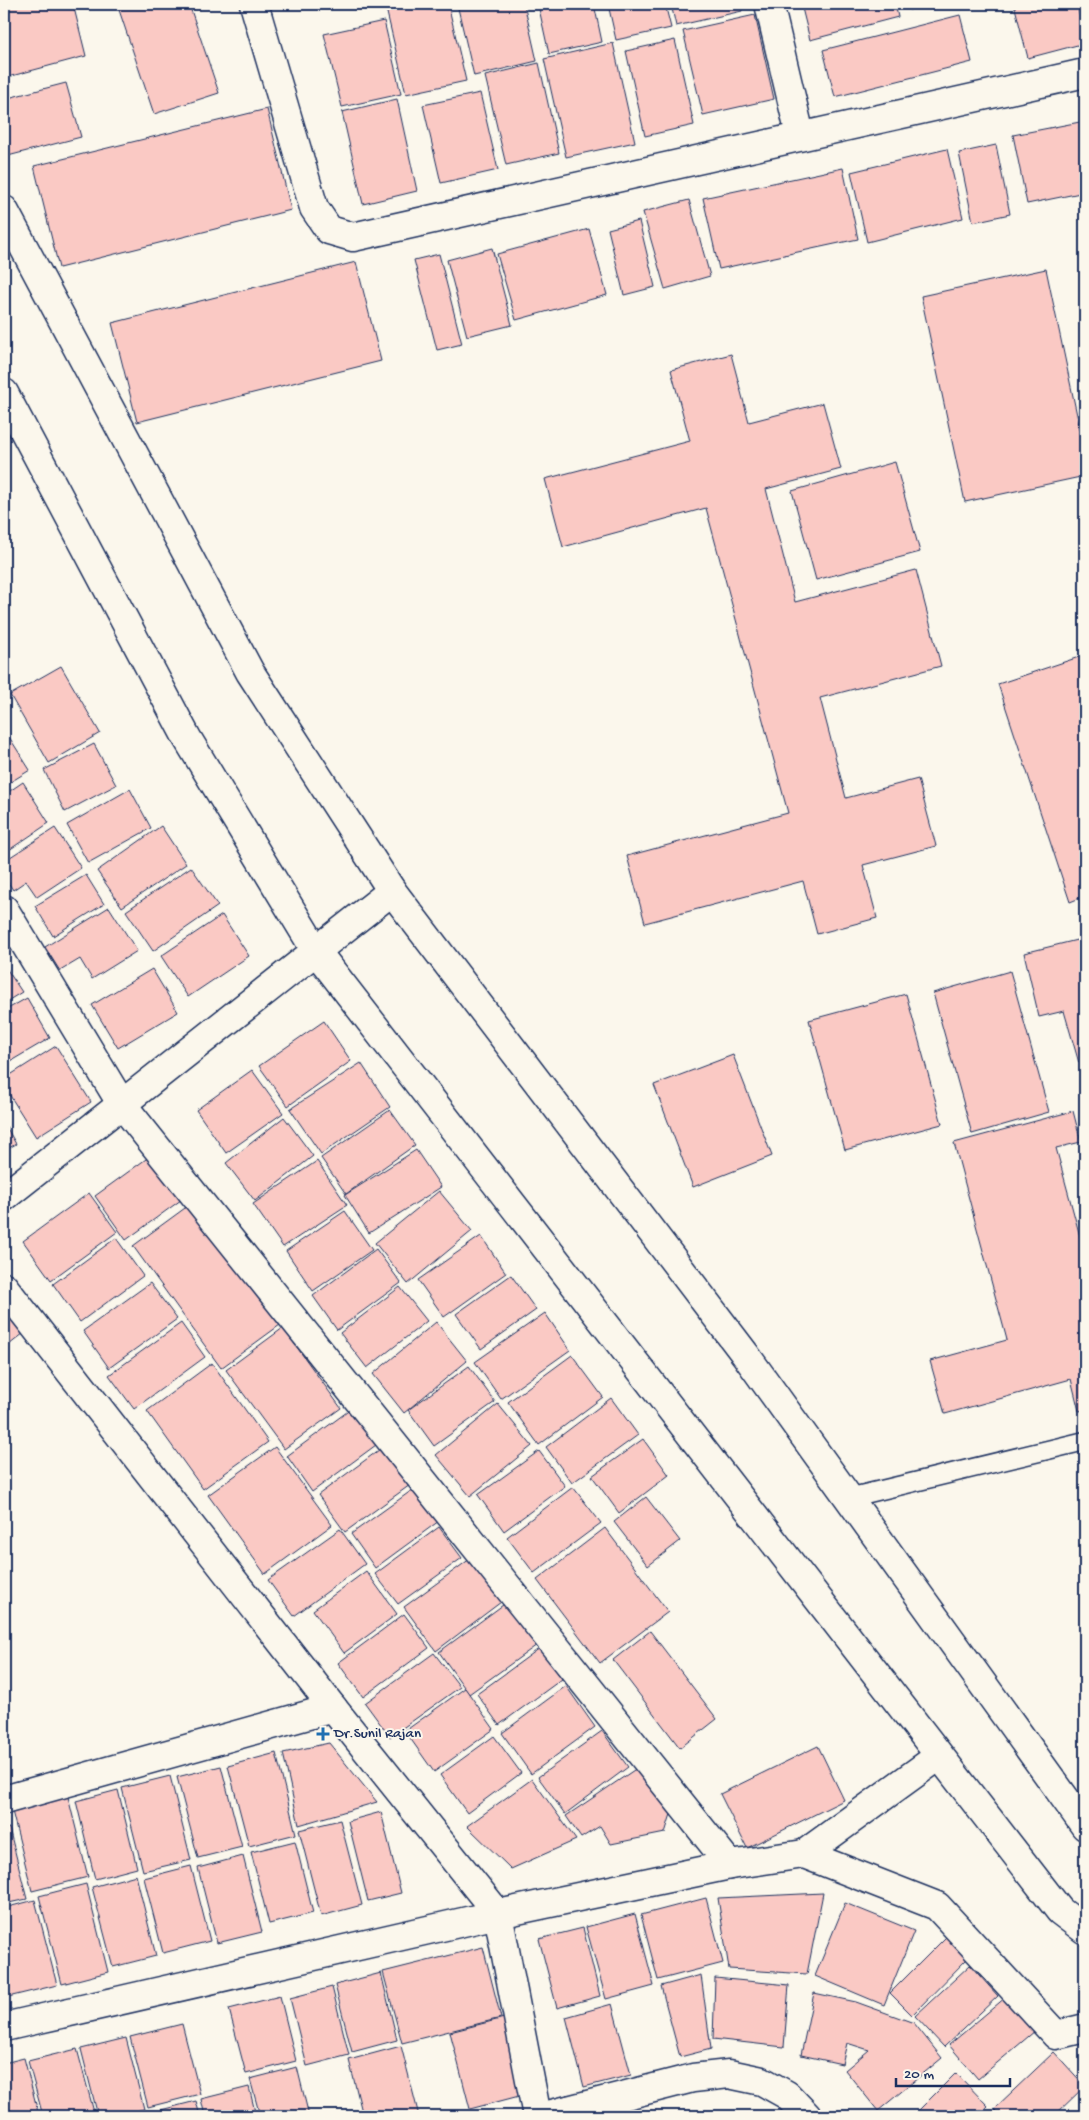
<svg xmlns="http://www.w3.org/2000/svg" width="1089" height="2120" font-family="'Gochi Hand',sans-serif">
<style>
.building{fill:#fac9c4;stroke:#1b2f5e}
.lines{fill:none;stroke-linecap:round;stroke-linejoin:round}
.service-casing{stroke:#1b2f5e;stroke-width:21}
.minor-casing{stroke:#1b2f5e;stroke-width:31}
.tertiary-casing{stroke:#1b2f5e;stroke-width:31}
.secondary-casing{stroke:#1b2f5e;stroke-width:31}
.service{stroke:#fbf7ec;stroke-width:18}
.minor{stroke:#fbf7ec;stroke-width:28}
.tertiary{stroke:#fbf7ec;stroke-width:28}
.secondary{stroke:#fbf7ec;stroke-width:28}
.poi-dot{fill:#1f6fb2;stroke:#fbf7ec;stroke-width:2}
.labels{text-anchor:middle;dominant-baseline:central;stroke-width:4;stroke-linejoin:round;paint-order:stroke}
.poi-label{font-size:15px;fill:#1b2f5e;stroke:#fbf7ec;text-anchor:start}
</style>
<rect width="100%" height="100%" fill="#fbf7ec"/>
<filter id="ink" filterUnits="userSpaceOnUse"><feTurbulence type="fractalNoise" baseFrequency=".02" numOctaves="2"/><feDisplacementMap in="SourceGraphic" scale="10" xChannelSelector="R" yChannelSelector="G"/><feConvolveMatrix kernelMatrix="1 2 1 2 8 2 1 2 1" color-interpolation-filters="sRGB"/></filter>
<g filter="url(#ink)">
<g class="building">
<polygon points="13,4 73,4 86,56 4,78 4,6"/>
<polygon points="117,4 189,4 219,93 154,114"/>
<polygon points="385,4 448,4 466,81 406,94"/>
<polygon points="457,4 524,4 537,61 474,76"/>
<polygon points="538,4 594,4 602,42 549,54"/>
<polygon points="608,4 665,4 671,28 616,40"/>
<polygon points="671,4 741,4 742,11 676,26"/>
<polygon points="801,4 895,4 898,17 810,40"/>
<polygon points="908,4 933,4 909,10"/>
<polygon points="1014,4 1077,4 1085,43 1028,58"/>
<polygon points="755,15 774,99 703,115 683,31"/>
<polygon points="960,15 972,62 835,97 823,50"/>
<polygon points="384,21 401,94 342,107 324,34"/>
<polygon points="675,40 694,125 645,136 626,51"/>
<polygon points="613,43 635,142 566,157 544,59"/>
<polygon points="539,63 559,153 506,165 485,76"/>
<polygon points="66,83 81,137 4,157 4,99"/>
<polygon points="480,93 498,170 441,183 423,105"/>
<polygon points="397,99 417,191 363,204 342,112"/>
<polygon points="267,109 291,210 59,268 34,166"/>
<polygon points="1085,121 1085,192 1027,204 1013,135"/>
<polygon points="996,145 1010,214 973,222 959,153"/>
<polygon points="947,149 963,218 867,242 851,172"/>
<polygon points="843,168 858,239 719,269 703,198"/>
<polygon points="689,200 710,276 665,289 643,212"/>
<polygon points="639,221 655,287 624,295 608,229"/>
<polygon points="589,229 607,295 516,320 497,254"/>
<polygon points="492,248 512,325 467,336 447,260"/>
<polygon points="439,254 462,344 437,350 414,260"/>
<polygon points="356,262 381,361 137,422 112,323"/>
<polygon points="1046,269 1085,453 1085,476 965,502 921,296"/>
<polygon points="731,354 749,422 823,403 841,469 766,489 795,602 916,570 941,666 820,698 846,798 918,779 936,846 863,865 877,918 817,934 803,881 645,923 627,856 788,813 706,508 563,547 545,479 690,441 671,370"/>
<polygon points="895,462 920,552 816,580 792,491"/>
<polygon points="1085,655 1085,896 1070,902 998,684"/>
<polygon points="61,666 100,733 49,763 10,695"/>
<polygon points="4,729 30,770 4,786"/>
<polygon points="94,744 116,785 65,812 44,770"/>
<polygon points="23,782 49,823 9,850 4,842 4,795"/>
<polygon points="130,789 151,828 88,863 67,825"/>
<polygon points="161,826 186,864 122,907 97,871"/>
<polygon points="55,828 81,868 37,897 26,881 13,890 4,876 4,861"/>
<polygon points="191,867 218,906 153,951 126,911"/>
<polygon points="86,875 104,904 53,936 35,906"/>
<polygon points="109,907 137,951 92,979 80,959 60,971 45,947"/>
<polygon points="222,915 249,956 188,997 161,956"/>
<polygon points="1085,938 1085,1061 1079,1063 1064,1011 1039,1017 1024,953"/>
<polygon points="4,965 22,992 4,1003"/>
<polygon points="152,969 178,1012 118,1048 92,1005"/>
<polygon points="1010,971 1049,1112 972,1134 933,993"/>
<polygon points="906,994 942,1124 845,1150 809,1020"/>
<polygon points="27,998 50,1038 4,1065 4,1011"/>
<polygon points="324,1021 351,1061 288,1106 259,1066"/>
<polygon points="56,1046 91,1102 36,1137 4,1086 4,1079"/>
<polygon points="733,1055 772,1156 693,1187 654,1085"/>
<polygon points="361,1063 390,1107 321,1154 290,1109"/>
<polygon points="252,1070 283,1113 226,1153 196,1110"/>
<polygon points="390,1110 415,1145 346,1194 321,1158"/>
<polygon points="1073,1111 1081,1142 1056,1148 1085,1255 1085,1410 1079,1411 1071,1379 945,1414 930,1361 1007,1340 954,1143"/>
<polygon points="284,1117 313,1156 255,1201 226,1163"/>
<polygon points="4,1123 16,1144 4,1151"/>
<polygon points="164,1146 196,1189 126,1240 95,1196"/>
<polygon points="416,1150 441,1187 369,1233 345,1195"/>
<polygon points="317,1161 347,1205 283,1247 253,1204"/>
<polygon points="439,1191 472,1231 408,1284 375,1243"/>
<polygon points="89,1193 117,1232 51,1280 23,1241"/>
<polygon points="196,1200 284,1322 221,1368 133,1246"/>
<polygon points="345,1211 372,1250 313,1291 286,1251"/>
<polygon points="481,1236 506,1273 444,1317 418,1280"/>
<polygon points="116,1238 143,1276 80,1322 53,1284"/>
<polygon points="376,1249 401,1283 337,1330 313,1296"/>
<polygon points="511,1275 536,1310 481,1349 456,1314"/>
<polygon points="150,1283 177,1319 109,1368 83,1331"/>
<polygon points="400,1287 427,1321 367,1368 340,1333"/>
<polygon points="4,1308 24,1333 4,1349"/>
<polygon points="545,1313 570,1350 501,1399 475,1362"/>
<polygon points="436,1322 467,1361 404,1413 373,1374"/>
<polygon points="181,1323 205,1357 134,1409 109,1375"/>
<polygon points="283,1328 341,1408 284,1449 226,1370"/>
<polygon points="572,1355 603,1397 539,1445 508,1402"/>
<polygon points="212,1363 268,1442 203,1489 147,1411"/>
<polygon points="469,1366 495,1402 434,1446 408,1410"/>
<polygon points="611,1398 638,1435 572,1483 546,1447"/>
<polygon points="498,1404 532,1446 470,1496 436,1455"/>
<polygon points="351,1409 376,1445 312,1492 287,1456"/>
<polygon points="643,1439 669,1475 619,1513 592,1476"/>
<polygon points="275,1447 332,1525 265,1574 208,1495"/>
<polygon points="383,1447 410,1485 345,1532 318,1495"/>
<polygon points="539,1451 565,1486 504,1531 478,1495"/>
<polygon points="573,1487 601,1523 534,1573 507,1537"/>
<polygon points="415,1488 439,1521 375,1568 351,1534"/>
<polygon points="646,1497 680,1541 648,1566 614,1522"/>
<polygon points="439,1527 462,1558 398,1604 375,1574"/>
<polygon points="605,1528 668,1612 600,1663 537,1580"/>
<polygon points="340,1529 365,1564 294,1616 268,1580"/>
<polygon points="470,1559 501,1602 436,1651 404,1607"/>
<polygon points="366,1571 397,1614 344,1653 313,1610"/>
<polygon points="507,1602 537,1645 469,1694 439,1652"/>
<polygon points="404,1614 429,1648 363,1697 338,1663"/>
<polygon points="650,1631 717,1719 680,1748 613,1660"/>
<polygon points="540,1648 562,1679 499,1725 477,1694"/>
<polygon points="434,1653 460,1687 390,1737 365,1703"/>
<polygon points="566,1686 595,1727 531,1774 502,1733"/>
<polygon points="465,1688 494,1729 434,1772 405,1731"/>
<polygon points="602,1731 628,1767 565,1814 538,1777"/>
<polygon points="494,1736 521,1773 467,1813 440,1775"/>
<polygon points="329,1743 377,1802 299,1825 283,1753"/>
<polygon points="818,1746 844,1800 747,1848 720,1794"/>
<polygon points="276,1753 296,1834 249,1846 228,1766"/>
<polygon points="221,1766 242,1847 198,1858 177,1777"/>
<polygon points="637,1768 671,1814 665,1833 611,1844 600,1826 581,1838 566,1816"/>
<polygon points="170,1776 191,1860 143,1871 122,1788"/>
<polygon points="532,1779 576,1840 511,1869 467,1826"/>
<polygon points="118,1790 137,1868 95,1879 76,1801"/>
<polygon points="68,1797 88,1877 32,1891 12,1811"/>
<polygon points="381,1812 401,1893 368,1901 348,1821"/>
<polygon points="340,1820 362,1905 321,1916 299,1830"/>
<polygon points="9,1828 27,1899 4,1904 4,1829"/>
<polygon points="295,1841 313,1913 269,1924 251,1852"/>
<polygon points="243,1856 262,1932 217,1943 198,1868"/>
<polygon points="191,1866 210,1941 163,1953 144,1878"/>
<polygon points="136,1875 156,1956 113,1967 92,1887"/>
<polygon points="86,1884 108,1972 62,1984 39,1896"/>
<polygon points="823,1893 807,1974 729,1969 718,1898"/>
<polygon points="706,1898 723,1963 658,1980 641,1915"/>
<polygon points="35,1900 57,1985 4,1998 4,1908"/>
<polygon points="845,1903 914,1931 884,2005 815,1976"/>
<polygon points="635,1914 654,1986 606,1999 586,1927"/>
<polygon points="583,1928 600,1996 557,2008 539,1939"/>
<polygon points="946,1937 968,1958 912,2015 890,1993"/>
<polygon points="483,1947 501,2018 402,2043 383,1972"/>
<polygon points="970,1965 998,1996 944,2047 915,2016"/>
<polygon points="381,1973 397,2040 352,2052 335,1985"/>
<polygon points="701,1975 711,2049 680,2057 661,1986"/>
<polygon points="715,1978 789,1985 784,2047 713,2039"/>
<polygon points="332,1987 349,2055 307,2066 290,1998"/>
<polygon points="814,1993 856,2002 914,2023 942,2058 878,2111 845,2070 869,2050 847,2043 842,2064 801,2055"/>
<polygon points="280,1996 296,2061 246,2074 229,2009"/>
<polygon points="1006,1997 1035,2031 978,2079 949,2045"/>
<polygon points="612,2004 631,2075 584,2087 566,2017"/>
<polygon points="504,2018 523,2095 470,2109 450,2032"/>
<polygon points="182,2024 200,2094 148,2107 130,2037"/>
<polygon points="126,2038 144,2109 114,2116 98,2116 81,2049"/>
<polygon points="401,2046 419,2116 363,2116 349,2060"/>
<polygon points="77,2049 95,2116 43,2116 28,2061"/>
<polygon points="1054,2052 1085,2086 1054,2116 1001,2116 994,2109"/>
<polygon points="24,2058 39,2116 4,2116 4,2063"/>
<polygon points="297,2067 309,2116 260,2116 250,2079"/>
<polygon points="956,2073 988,2106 978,2116 913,2116"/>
<polygon points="249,2087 256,2116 205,2116 201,2099"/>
<polygon points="196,2101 200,2116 154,2116 153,2112"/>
</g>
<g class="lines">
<defs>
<polyline id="service" points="848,1498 1085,1441"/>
<g id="minor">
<polyline points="254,4 314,208 329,230 353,237 1085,73"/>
<polyline points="769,4 800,135"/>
<polyline points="4,909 121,1103 730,1865"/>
<polyline points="4,1287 333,1708 498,1914 537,2116"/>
<polyline points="4,1800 333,1708"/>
<polyline points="804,1854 939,1756"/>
<polyline points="4,2027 498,1914 730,1865 804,1854 937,1906 1056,2035 1085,2028"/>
<polyline points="544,2116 693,2078 729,2074 762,2081 787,2095 807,2116"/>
</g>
<polyline id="tertiary" points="4,1197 392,891"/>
<g id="secondary">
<polyline points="4,210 250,672 392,891 745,1354 1085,1826"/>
<polyline points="4,393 187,738 316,951 1060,1911 1085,1930"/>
</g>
</defs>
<use href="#service" class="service-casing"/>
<use href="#minor" class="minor-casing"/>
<use href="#tertiary" class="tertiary-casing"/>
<use href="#secondary" class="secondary-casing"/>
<use href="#service" class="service"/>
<use href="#minor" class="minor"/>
<use href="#tertiary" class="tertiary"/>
<use href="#secondary" class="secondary"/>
</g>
</g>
<path class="poi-dot" d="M320.5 1726.5h5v5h5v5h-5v5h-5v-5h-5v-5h5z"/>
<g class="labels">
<g class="poi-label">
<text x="334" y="1734">Dr.Sunil Rajan</text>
</g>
</g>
<rect width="1089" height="2120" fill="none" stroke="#fbf7ec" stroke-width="20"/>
<rect x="10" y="10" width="1069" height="2100" fill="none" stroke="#1b2f5e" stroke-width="2" filter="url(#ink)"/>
<path d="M896 2078v8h114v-8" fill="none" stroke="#1b2f5e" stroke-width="2.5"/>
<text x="904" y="2078" font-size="15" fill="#1b2f5e" stroke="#fbf7ec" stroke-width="4" paint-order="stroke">20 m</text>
</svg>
